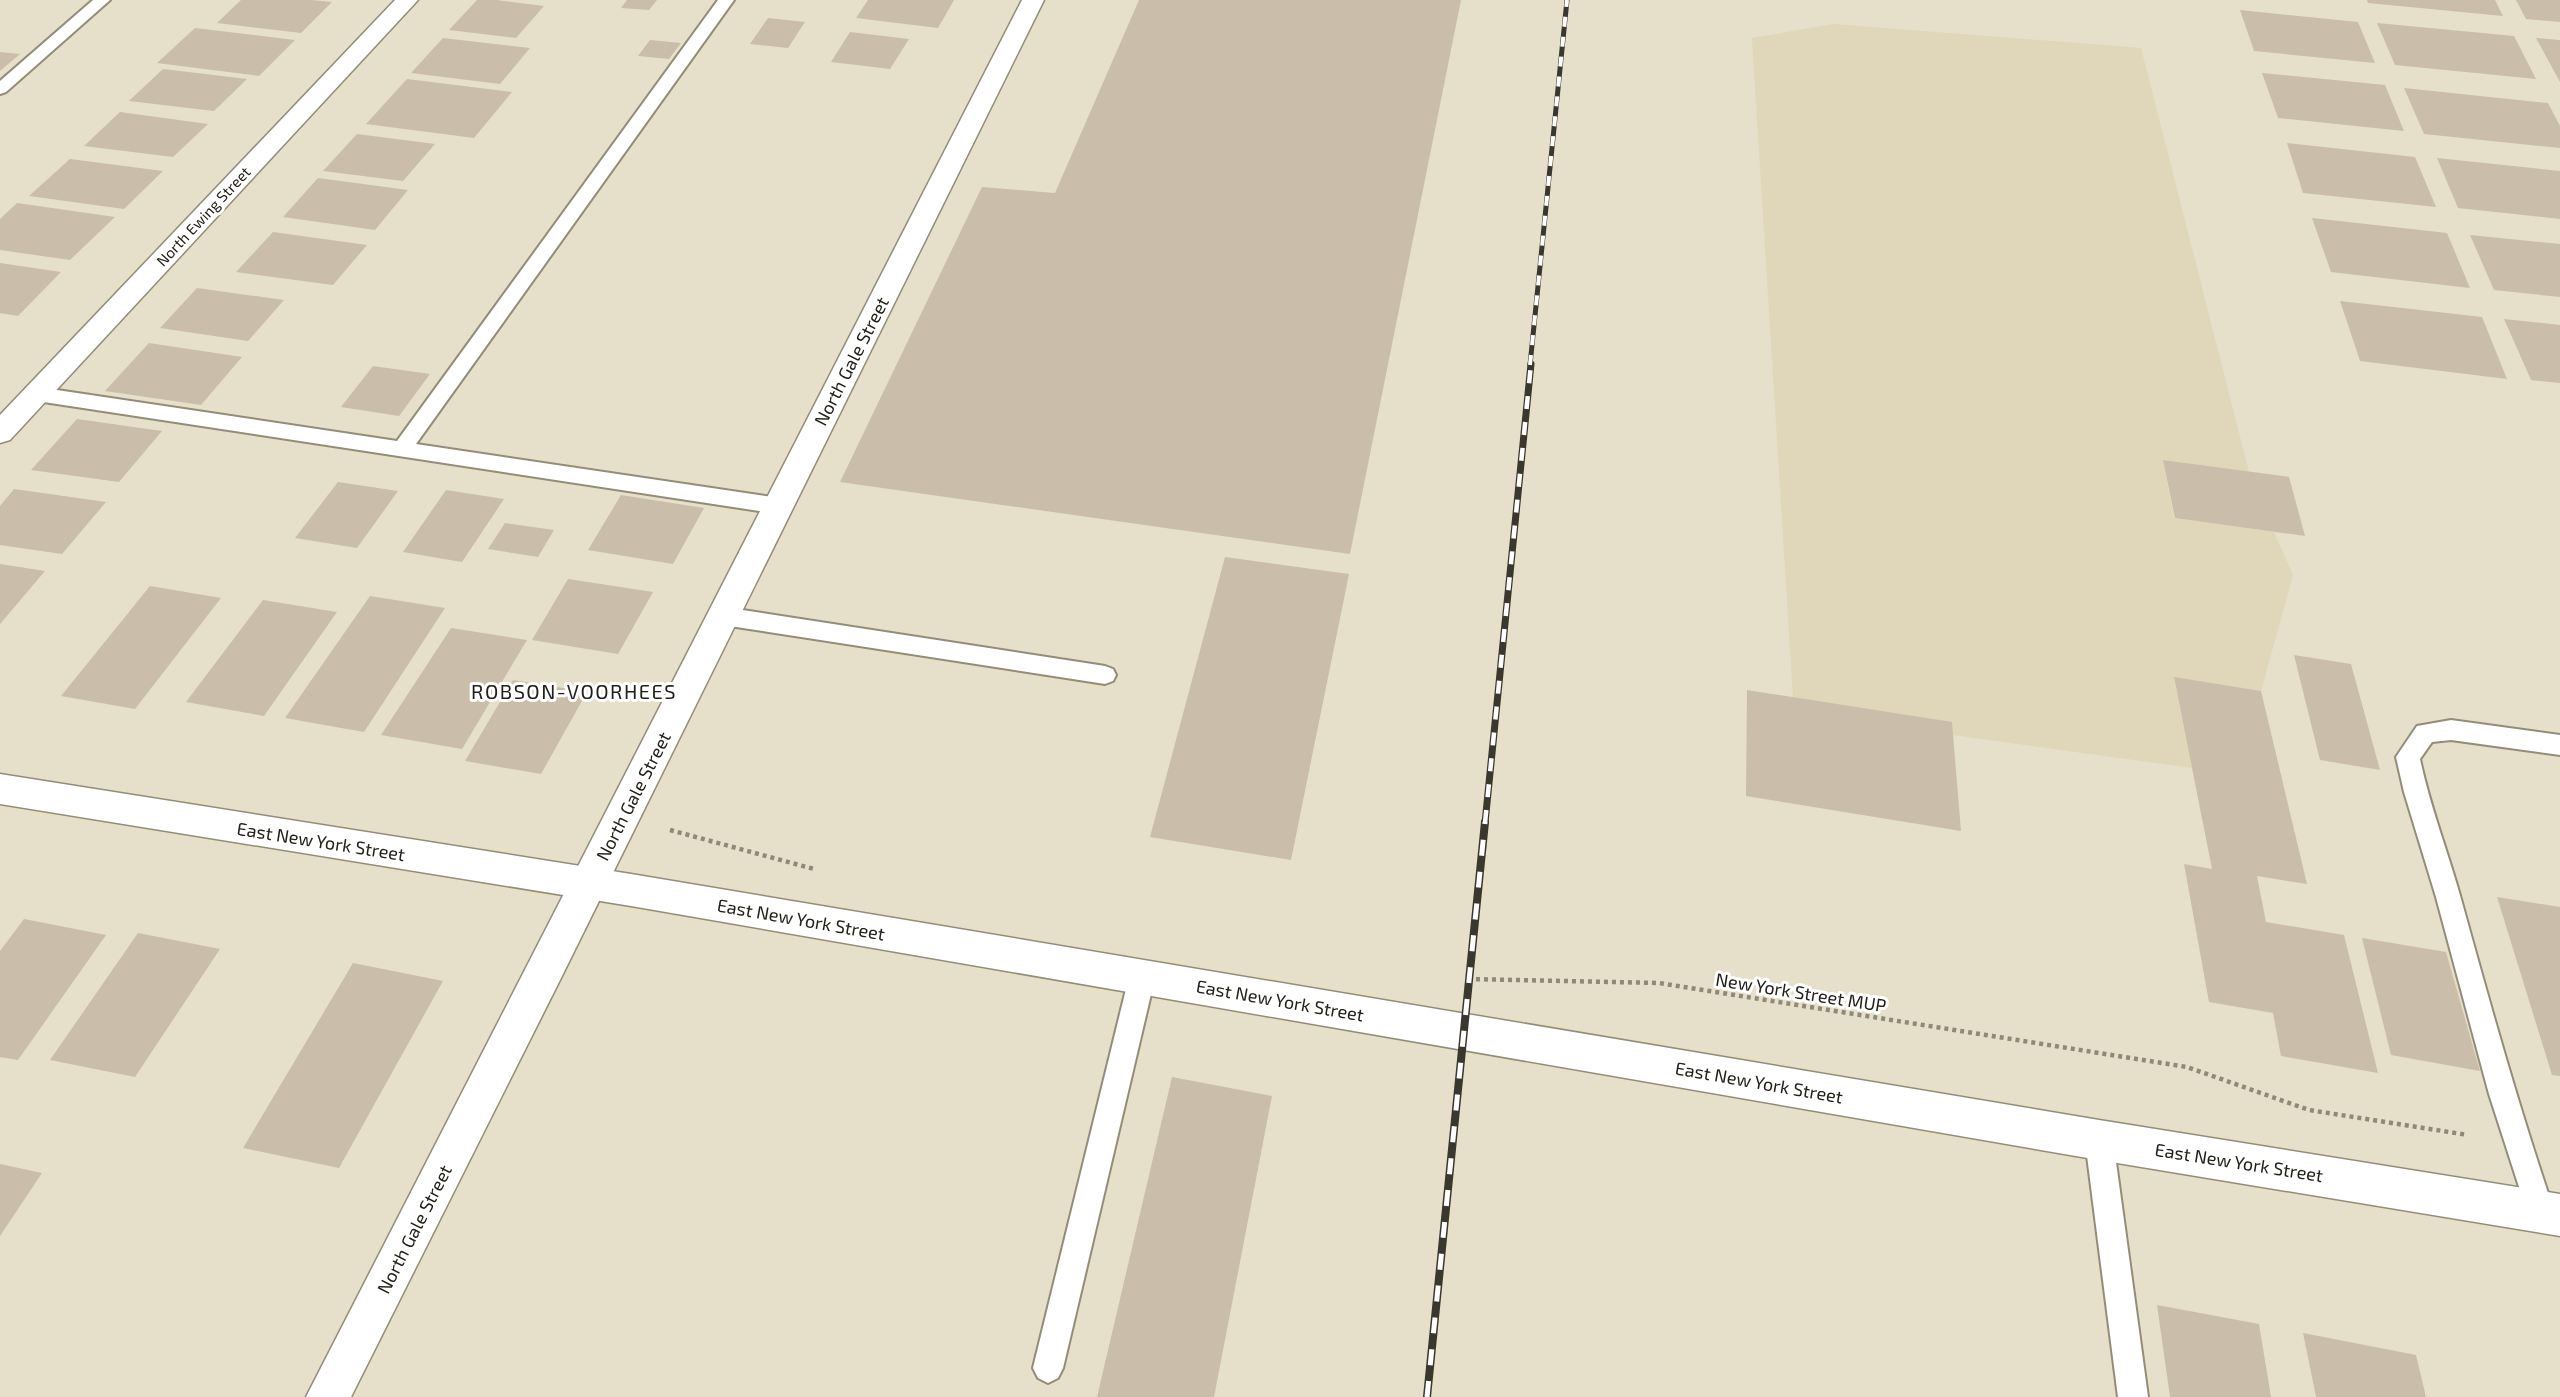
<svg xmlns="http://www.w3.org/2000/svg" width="2560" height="1397" font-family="'Exo 2',sans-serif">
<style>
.built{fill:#e0d6b9}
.building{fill:#cabeaa}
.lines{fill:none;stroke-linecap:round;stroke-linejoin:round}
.service-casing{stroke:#938c78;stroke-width:4}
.minor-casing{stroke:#938c78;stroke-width:3}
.secondary-casing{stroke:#938c78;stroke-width:3}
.path{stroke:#8e8979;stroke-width:4.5;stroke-dasharray:4 4;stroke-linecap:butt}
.service{fill:#fff;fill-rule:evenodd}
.minor{fill:#fff;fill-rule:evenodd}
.secondary{fill:#fff;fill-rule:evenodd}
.rail-far2-casing{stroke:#3a372e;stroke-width:5}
.rail-far1-casing{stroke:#3a372e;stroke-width:7}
.rail-casing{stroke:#3a372e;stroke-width:8}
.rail-far2{stroke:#fff;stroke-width:4;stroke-dasharray:10;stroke-linecap:butt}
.rail-far1{stroke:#fff;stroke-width:4.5;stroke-dasharray:13;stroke-linecap:butt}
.rail{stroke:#fff;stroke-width:5;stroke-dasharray:16;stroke-linecap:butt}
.labels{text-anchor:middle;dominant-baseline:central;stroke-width:6;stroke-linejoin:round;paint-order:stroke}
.far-street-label{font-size:15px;fill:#222018;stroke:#fff}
.street-label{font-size:18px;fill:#222018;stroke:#fff}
.neighbourhood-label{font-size:20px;letter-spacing:1.5px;fill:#222018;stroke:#fff}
</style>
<rect width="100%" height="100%" fill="#e6dfc9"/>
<polygon class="built" points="1834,24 2141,48 2249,472 2163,460 2174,518 2274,532 2293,575 2261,691 2174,678 2192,768 1953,735 1793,698 1752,38"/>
<g class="building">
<polygon points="241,0 312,0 332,2 301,33 217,23"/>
<polygon points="477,0 497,0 544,6 516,38 449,30"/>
<polygon points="627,0 657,0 649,10 621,8"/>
<polygon points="868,0 954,0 938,28 856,18"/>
<polygon points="1139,0 1461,0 1350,554 840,482 982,187 1055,193"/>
<polygon points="2367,0 2495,0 2503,16 2368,3"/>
<polygon points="2516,0 2560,0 2560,22 2526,19"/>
<polygon points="2240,10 2358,22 2375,63 2254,51"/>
<polygon points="768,18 805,22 788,48 750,44"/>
<polygon points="2377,23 2514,36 2536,79 2395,65"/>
<polygon points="195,28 295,40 259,76 157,63"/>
<polygon points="850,32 909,39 890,69 831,62"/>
<polygon points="443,38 530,48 500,84 411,73"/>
<polygon points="2536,38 2560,40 2560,82"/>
<polygon points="650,40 681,43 669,59 638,56"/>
<polygon points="0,52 20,54 0,71"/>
<polygon points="163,69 247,79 214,111 129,101"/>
<polygon points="2262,73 2385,85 2404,131 2278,118"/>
<polygon points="407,79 512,92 474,138 366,124"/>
<polygon points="2404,88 2548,103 2560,126 2560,148 2424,134"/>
<polygon points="120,112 208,124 173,157 84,146"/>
<polygon points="357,134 435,144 403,181 323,171"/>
<polygon points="2287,143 2415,157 2436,207 2303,193"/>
<polygon points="2437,158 2560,171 2560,219 2458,208"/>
<polygon points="70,159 163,171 124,209 29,196"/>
<polygon points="318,178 408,190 375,230 283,217"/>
<polygon points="17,203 115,217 70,260 0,250 0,219"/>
<polygon points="2312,218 2447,233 2470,288 2331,272"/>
<polygon points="273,232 367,245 333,285 236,272"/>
<polygon points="2470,235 2560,244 2560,297 2494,290"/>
<polygon points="0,263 61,272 18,316 0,313"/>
<polygon points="197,288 284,300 248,341 160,328"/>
<polygon points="2340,301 2482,317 2507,379 2360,361"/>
<polygon points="2504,319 2560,325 2560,383 2531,380"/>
<polygon points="149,343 242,357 201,405 105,391"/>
<polygon points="373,366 430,374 399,416 341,407"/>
<polygon points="77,419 162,431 119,482 31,470"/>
<polygon points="2163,460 2289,477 2305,536 2175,518"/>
<polygon points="338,482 398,491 357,548 295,538"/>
<polygon points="14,489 106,502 62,554 0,545 0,506"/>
<polygon points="446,490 504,499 462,562 403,552"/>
<polygon points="621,495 704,508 673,564 588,550"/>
<polygon points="505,523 554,530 538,557 488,549"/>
<polygon points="1225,557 1349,574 1291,860 1150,837"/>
<polygon points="0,564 45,571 0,624"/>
<polygon points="568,579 653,592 618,654 532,640"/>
<polygon points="150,586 221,598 135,709 61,696"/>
<polygon points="370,596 445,608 364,732 285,718"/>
<polygon points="263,600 337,612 264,716 186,702"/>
<polygon points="451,628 527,640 462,749 381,735"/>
<polygon points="2294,655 2351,664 2380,770 2320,760"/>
<polygon points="2174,677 2261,691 2307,884 2257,876 2266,922 2344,935 2378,1073 2281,1056 2273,1013 2209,1002 2184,864 2212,869"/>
<polygon points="513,680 587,692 541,774 465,761"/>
<polygon points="1747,690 1952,722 1961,831 1746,796"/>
<polygon points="2497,897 2560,907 2560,1076 2552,1075"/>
<polygon points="24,919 106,935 18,1060 0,1057 0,951"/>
<polygon points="138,933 220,949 135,1077 50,1060"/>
<polygon points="2362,938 2446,952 2480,1071 2391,1055"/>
<polygon points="353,963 443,981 339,1168 243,1148"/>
<polygon points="1172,1077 1272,1096 1214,1397 1097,1397"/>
<polygon points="0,1164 42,1173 0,1236"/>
<polygon points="2157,1305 2259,1324 2271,1397 2170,1397"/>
<polygon points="2303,1333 2416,1355 2426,1397 2316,1397"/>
</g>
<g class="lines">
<defs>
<g id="service">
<polygon points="93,0 110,0 6,92 0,94 0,81"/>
<polygon points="718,0 734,0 416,444 779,498 786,501 789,506 786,511 779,514 37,401 30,399 27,394 30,389 37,387 397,441"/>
<polygon points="723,607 1105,666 1113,669 1116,675 1113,681 1105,684 723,625 715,622 712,616 715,610"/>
<path d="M2451,720L2560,735V755L2451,740L2432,742L2420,759C2430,807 2448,852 2461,899C2490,1004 2519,1108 2554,1211L2550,1221L2540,1225L2530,1221L2489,1094L2436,897L2404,792L2396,757L2417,726Z"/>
<polygon points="1142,965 1151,969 1155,977 1063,1368 1058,1378 1048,1383 1038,1378 1033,1368 1129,977 1133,969"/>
<polygon points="2099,1126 2109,1130 2113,1140 2148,1397 2118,1397 2085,1140 2089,1130"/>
</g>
<g id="minor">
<polygon points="395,0 418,0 10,440 0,443 0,415"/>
<polygon points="1022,0 1044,0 563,974 351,1397 306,1397"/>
</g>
<polygon id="secondary" points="0,774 631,874 2099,1120 2560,1194 2560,1236 2099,1160 631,906 0,804"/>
</defs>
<use href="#service" class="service-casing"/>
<use href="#minor" class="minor-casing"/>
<use href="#secondary" class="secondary-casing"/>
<g class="path">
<polyline points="670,830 814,869"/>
<polyline points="1468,979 1659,983 2187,1067 2309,1110 2468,1135"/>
</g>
<use href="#service" class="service"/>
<use href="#minor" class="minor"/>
<use href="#secondary" class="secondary"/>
<defs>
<polyline id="rail-far2" points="1530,365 1567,0"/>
<polyline id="rail-far1" points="1485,823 1531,364"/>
<polyline id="rail" points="1427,1397 1485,822"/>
</defs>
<use href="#rail-far2" class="rail-far2-casing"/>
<use href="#rail-far1" class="rail-far1-casing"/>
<use href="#rail" class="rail-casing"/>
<use href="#rail-far2" class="rail-far2"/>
<use href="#rail-far1" class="rail-far1"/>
<use href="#rail" class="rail"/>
</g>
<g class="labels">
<g class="far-street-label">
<text transform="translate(203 216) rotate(-47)">North Ewing Street</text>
</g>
<g class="street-label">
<text transform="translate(851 361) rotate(-63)">North Gale Street</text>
<text transform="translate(633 796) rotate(-63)">North Gale Street</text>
<text transform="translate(321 841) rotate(9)">East New York Street</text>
<text transform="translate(801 919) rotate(10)">East New York Street</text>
<text transform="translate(1801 992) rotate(9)">New York Street MUP</text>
<text transform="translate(1280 1000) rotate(10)">East New York Street</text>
<text transform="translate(1759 1082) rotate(10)">East New York Street</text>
<text transform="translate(2239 1162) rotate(9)">East New York Street</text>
<text transform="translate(414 1229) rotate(-63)">North Gale Street</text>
</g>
<g class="neighbourhood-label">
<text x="574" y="691">ROBSON-VOORHEES</text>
</g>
</g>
</svg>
